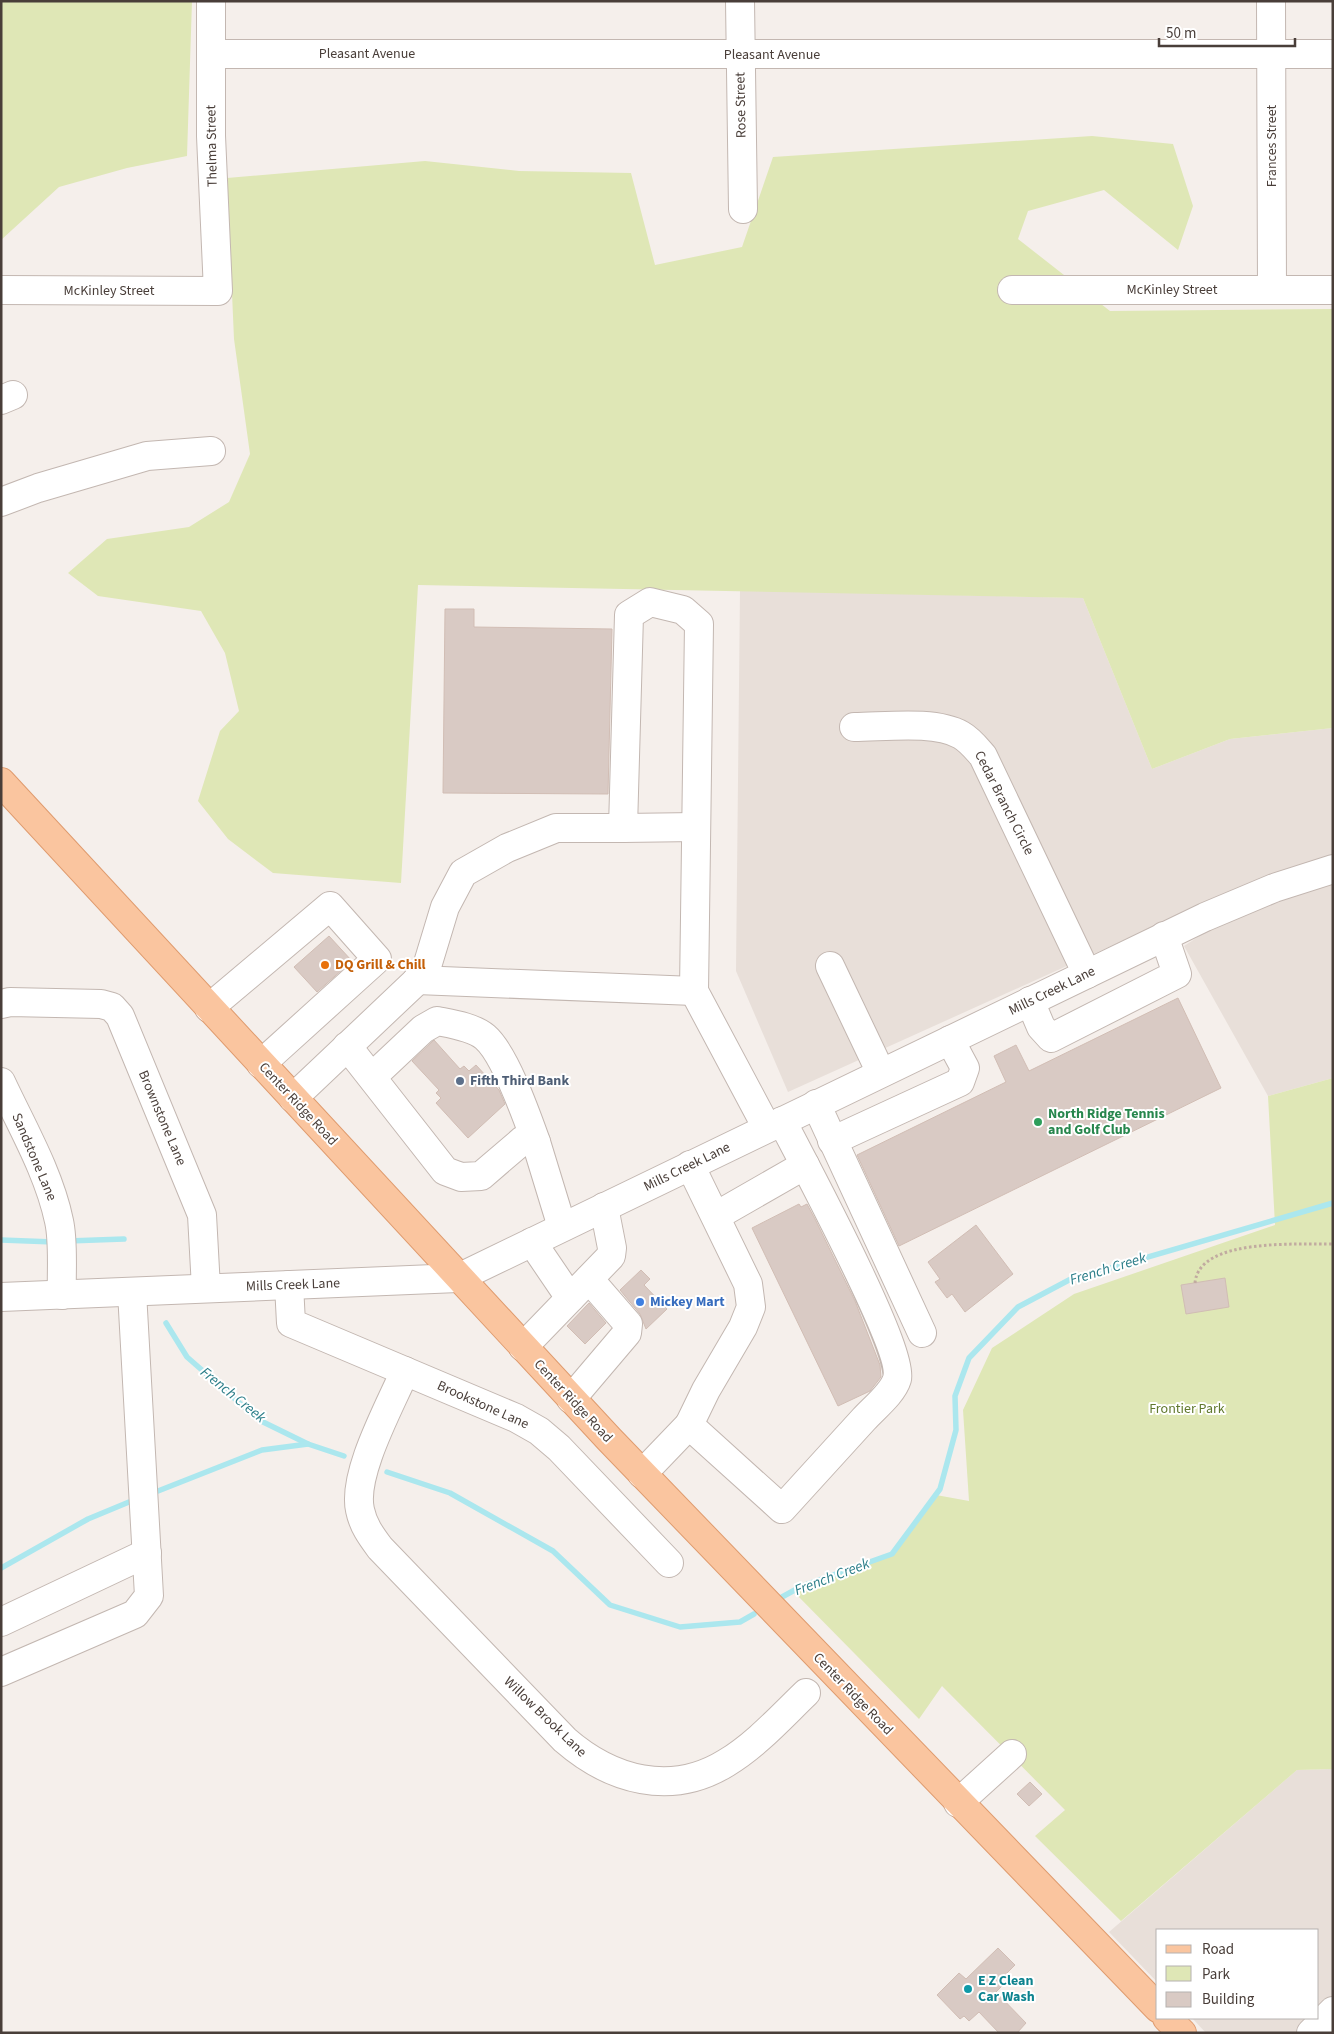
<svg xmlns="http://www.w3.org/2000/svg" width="1334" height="2034" font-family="'Source Sans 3',sans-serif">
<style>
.residential{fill:#e8dfd9}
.green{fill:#dfe7b6}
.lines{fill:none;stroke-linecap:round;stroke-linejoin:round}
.stream{stroke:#abe7ee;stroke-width:5.5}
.building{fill:#d9cac4;stroke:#d1bdb4}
.minor-casing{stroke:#c3b7b1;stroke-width:30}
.major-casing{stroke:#df9b6e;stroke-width:30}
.path{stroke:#c1aba0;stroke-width:3;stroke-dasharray:2.5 2.5;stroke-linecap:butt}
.minor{stroke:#fff;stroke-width:28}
.major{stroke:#fac59f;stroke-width:28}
.food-dot{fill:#e8710a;stroke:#fff;stroke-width:2}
.service-dot{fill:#5c6f8a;stroke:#fff;stroke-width:2}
.leisure-dot{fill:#2e9e5b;stroke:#fff;stroke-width:2}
.shop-dot{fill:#3f7fe0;stroke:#fff;stroke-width:2}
.culture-dot{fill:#0f9aa8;stroke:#fff;stroke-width:2}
.labels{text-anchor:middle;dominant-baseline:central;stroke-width:4;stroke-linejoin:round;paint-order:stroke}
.street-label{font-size:14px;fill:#493e39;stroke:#fff}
.food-label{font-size:14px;font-weight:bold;fill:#c56008;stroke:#fff;text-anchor:start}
.service-label{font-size:14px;font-weight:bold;fill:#4e5e75;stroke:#fff;text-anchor:start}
.leisure-label{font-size:14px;font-weight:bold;fill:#27864d;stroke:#fff;text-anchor:start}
.shop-label{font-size:14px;font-weight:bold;fill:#366cbe;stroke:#fff;text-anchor:start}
.park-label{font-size:14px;fill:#61792e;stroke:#fff}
.culture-label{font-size:14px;font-weight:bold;fill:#0d838f;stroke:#fff;text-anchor:start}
.water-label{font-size:15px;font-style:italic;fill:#2c7e89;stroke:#fff}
</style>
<rect width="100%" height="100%" fill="#f5efeb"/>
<g class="residential">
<polygon points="740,590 1083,598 1152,769 1230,739 1333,728 1333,1078 1268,1096 1184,946 1218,924 1206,903 788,1092 736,971"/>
<polygon points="1333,1769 1333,2033 1206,2033 1192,2018 1318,2018 1318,1930 1158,1930 1158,1983 1109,1932 1297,1770"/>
</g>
<g class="green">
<polygon points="1,1 192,1 187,156 127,168 59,187 1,240"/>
<polygon points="1092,136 1173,144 1193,206 1178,250 1104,190 1028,211 1018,239 1110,311 1333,309 1333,728 1230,739 1152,769 1083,598 418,585 401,883 273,873 228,839 198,801 220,731 239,711 225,653 201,611 98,596 68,573 107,539 189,527 229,502 250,454 234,339 227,178 425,161 519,171 631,173 655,265 742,247 773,157"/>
<polygon points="1333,1078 1333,1769 1297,1770 1121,1921 1035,1836 1065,1810 942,1686 919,1719 793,1591 802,1586 892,1554 936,1495 969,1501 963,1410 992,1348 1074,1294 1275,1225 1268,1096"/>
</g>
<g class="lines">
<g class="stream">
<polyline points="1,1240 54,1242"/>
<polyline points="68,1241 124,1239"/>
<polyline points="166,1323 187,1357 259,1420 308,1444 344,1456"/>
<polyline points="387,1472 450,1493 553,1551 610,1605 680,1627 740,1622 754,1614"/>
<polyline points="158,1491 262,1450 308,1444"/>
<polyline points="1,1568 88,1519 129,1502"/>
<polyline points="782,1597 802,1586 892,1554 940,1489 956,1430 955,1396 969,1358 1018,1307 1069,1280 1333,1203"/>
</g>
</g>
<g class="building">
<polygon points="445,609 474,609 474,627 612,629 608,794 443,793"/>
<polygon points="329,936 352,961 317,992 294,967"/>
<polygon points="1178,998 1221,1088 899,1246 857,1155 1006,1082 994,1056 1016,1045 1029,1071"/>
<polygon points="434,1040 460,1069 464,1066 469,1071 476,1065 499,1090 505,1104 468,1138 436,1103 441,1098 436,1093 439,1090 412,1061"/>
<polygon points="799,1204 801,1207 807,1204 815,1219 855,1301 880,1365 881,1377 870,1391 838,1406 752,1228"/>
<polygon points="976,1225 1013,1274 965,1312 952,1294 947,1298 935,1282 940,1279 928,1262"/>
<polygon points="641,1270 650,1279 644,1285 667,1309 646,1329 640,1314 620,1290"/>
<polygon points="1225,1278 1229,1307 1186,1314 1181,1285"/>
<polygon points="589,1303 606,1323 585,1344 567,1326"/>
<polygon points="1030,1782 1042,1794 1029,1806 1017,1794"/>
<polygon points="998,1948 1015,1965 1000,1980 1004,1984 996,1992 1026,2023 1017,2033 999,2033 979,2012 969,2021 964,2016 960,2019 937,1995 959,1973 966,1979"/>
</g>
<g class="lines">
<defs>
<g id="minor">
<polyline points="740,1 743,209"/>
<polyline points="1271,1 1272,290"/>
<polyline points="211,54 1333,54"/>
<polyline points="1,290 218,291 211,136 211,1"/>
<polyline points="1012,290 1333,290"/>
<polyline points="1,400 13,395"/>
<polyline points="1,502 38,488 147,456 211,451"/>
<path d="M854,727C884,727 935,720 961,735C970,740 976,748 983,756L1087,974"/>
<polyline points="623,828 696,827"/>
<polyline points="830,966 881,1073"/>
<polyline points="417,980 694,991"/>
<polyline points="1030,1001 1041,1027 1051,1038 1177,974 1164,936"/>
<polyline points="1,1004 10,1002 101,1004 112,1007 120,1016 202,1215 206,1288"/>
<polyline points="209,1008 330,906 377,959 261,1064"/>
<polyline points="347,1046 445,1171 461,1177 481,1176 523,1140 536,1142 562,1227"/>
<path d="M372,1077L423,1029L437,1021C452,1024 473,1027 485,1037C505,1054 527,1117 536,1142"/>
<path d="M1,1082C22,1127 49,1173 59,1221C64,1243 61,1272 62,1295"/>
<polyline points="293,1098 425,973 445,907 463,873 507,848 556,828 623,828 629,615 650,602 683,610 699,624 694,991 767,1128"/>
<polyline points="816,1104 922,1333"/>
<polyline points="832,1141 960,1082 965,1068 950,1040"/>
<polyline points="716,1216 805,1165"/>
<polyline points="532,1242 570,1298"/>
<polyline points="289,1285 291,1323 516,1418 539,1431 559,1448 669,1563"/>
<polyline points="1,1297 458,1278 1205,917 1274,888 1333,869"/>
<polyline points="523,1347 611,1256 612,1248 604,1207"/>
<path d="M405,1371C390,1406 352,1474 360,1510C363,1525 371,1536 380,1548L565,1740C611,1780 671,1797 726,1763C756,1745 781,1717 806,1693"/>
<polyline points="571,1399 627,1333 628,1324 589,1279"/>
<polyline points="689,1425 706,1390 743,1327 751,1307 748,1284 690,1165"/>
<path d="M642,1474L689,1425L782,1509C809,1479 837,1449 864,1419C874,1408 893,1393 897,1379C905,1351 801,1158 782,1121"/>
<polyline points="1,1622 147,1553"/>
<polyline points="1,1672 135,1614 149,1596 132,1292"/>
<polyline points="958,1803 1012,1754"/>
<polyline points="1311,2033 1333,2011"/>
</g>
<g id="major">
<polyline points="1,782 609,1439 1158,2008"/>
<polyline points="1167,2018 1182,2033"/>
</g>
</defs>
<use href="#minor" class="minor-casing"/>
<use href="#major" class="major-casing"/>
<path class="path" d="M1195,1283C1199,1237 1299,1245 1333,1244"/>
<use href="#minor" class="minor"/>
<use href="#major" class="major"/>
</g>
<circle class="food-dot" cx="325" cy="965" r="5"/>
<circle class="service-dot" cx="460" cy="1081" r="5"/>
<circle class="leisure-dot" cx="1038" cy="1122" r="5"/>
<circle class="shop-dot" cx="640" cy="1302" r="5"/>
<circle class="culture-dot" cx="968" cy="1989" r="5"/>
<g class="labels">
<g class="street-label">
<text x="367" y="54">Pleasant Avenue</text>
<text x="772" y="55">Pleasant Avenue</text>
<text transform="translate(741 105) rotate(-91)">Rose Street</text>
<text transform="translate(212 146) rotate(-91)">Thelma Street</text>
<text transform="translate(1272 146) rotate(-90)">Frances Street</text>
<text x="1172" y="290">McKinley Street</text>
<text x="109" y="291">McKinley Street</text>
<text transform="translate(1004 803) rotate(63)">Cedar Branch Circle</text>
<text transform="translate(1052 991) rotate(-26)">Mills Creek Lane</text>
<text transform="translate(298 1104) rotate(47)">Center Ridge Road</text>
<text transform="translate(162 1118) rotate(67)">Brownstone Lane</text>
<text transform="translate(34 1157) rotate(67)">Sandstone Lane</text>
<text transform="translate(687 1167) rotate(-26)">Mills Creek Lane</text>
<text transform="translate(293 1285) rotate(-2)">Mills Creek Lane</text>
<text transform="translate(573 1401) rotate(47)">Center Ridge Road</text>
<text transform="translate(483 1405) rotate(24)">Brookstone Lane</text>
<text transform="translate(853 1694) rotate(46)">Center Ridge Road</text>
<text transform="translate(545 1717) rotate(44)">Willow Brook Lane</text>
</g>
<g class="food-label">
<text x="335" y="965">DQ Grill &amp; Chill</text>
</g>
<g class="service-label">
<text x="470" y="1081">Fifth Third Bank</text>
</g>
<g class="leisure-label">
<text x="1048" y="1114">North Ridge Tennis<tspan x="1048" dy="16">and Golf Club</tspan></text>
</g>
<g class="shop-label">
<text x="650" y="1302">Mickey Mart</text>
</g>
<g class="park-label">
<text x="1187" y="1409">Frontier Park</text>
</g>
<g class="culture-label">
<text x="978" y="1981">E Z Clean<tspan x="978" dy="16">Car Wash</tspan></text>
</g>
<g class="water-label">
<text transform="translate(1108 1269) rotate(-17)">French Creek</text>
<text transform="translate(233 1395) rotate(39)">French Creek</text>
<text transform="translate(832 1577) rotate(-21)">French Creek</text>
</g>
</g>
<rect width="1334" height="2034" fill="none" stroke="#493e39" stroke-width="5"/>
<rect x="1156" y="1929" width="162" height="90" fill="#ffffff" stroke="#b6b2b0"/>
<rect x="1166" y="1945" width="25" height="8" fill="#fac59f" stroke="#b6b2b0"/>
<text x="1202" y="1954" font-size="15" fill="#493e39">Road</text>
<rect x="1166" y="1966" width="25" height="15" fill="#dfe7b6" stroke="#b6b2b0"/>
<text x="1202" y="1979" font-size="15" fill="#493e39">Park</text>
<rect x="1166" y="1992" width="25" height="15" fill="#d9cac4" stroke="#b6b2b0"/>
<text x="1202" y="2004" font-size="15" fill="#493e39">Building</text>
<path d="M1159 38v8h136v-8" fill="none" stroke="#493e39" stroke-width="2.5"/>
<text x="1166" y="38" font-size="15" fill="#493e39" stroke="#ffffff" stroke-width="4" paint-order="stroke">50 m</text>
</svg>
